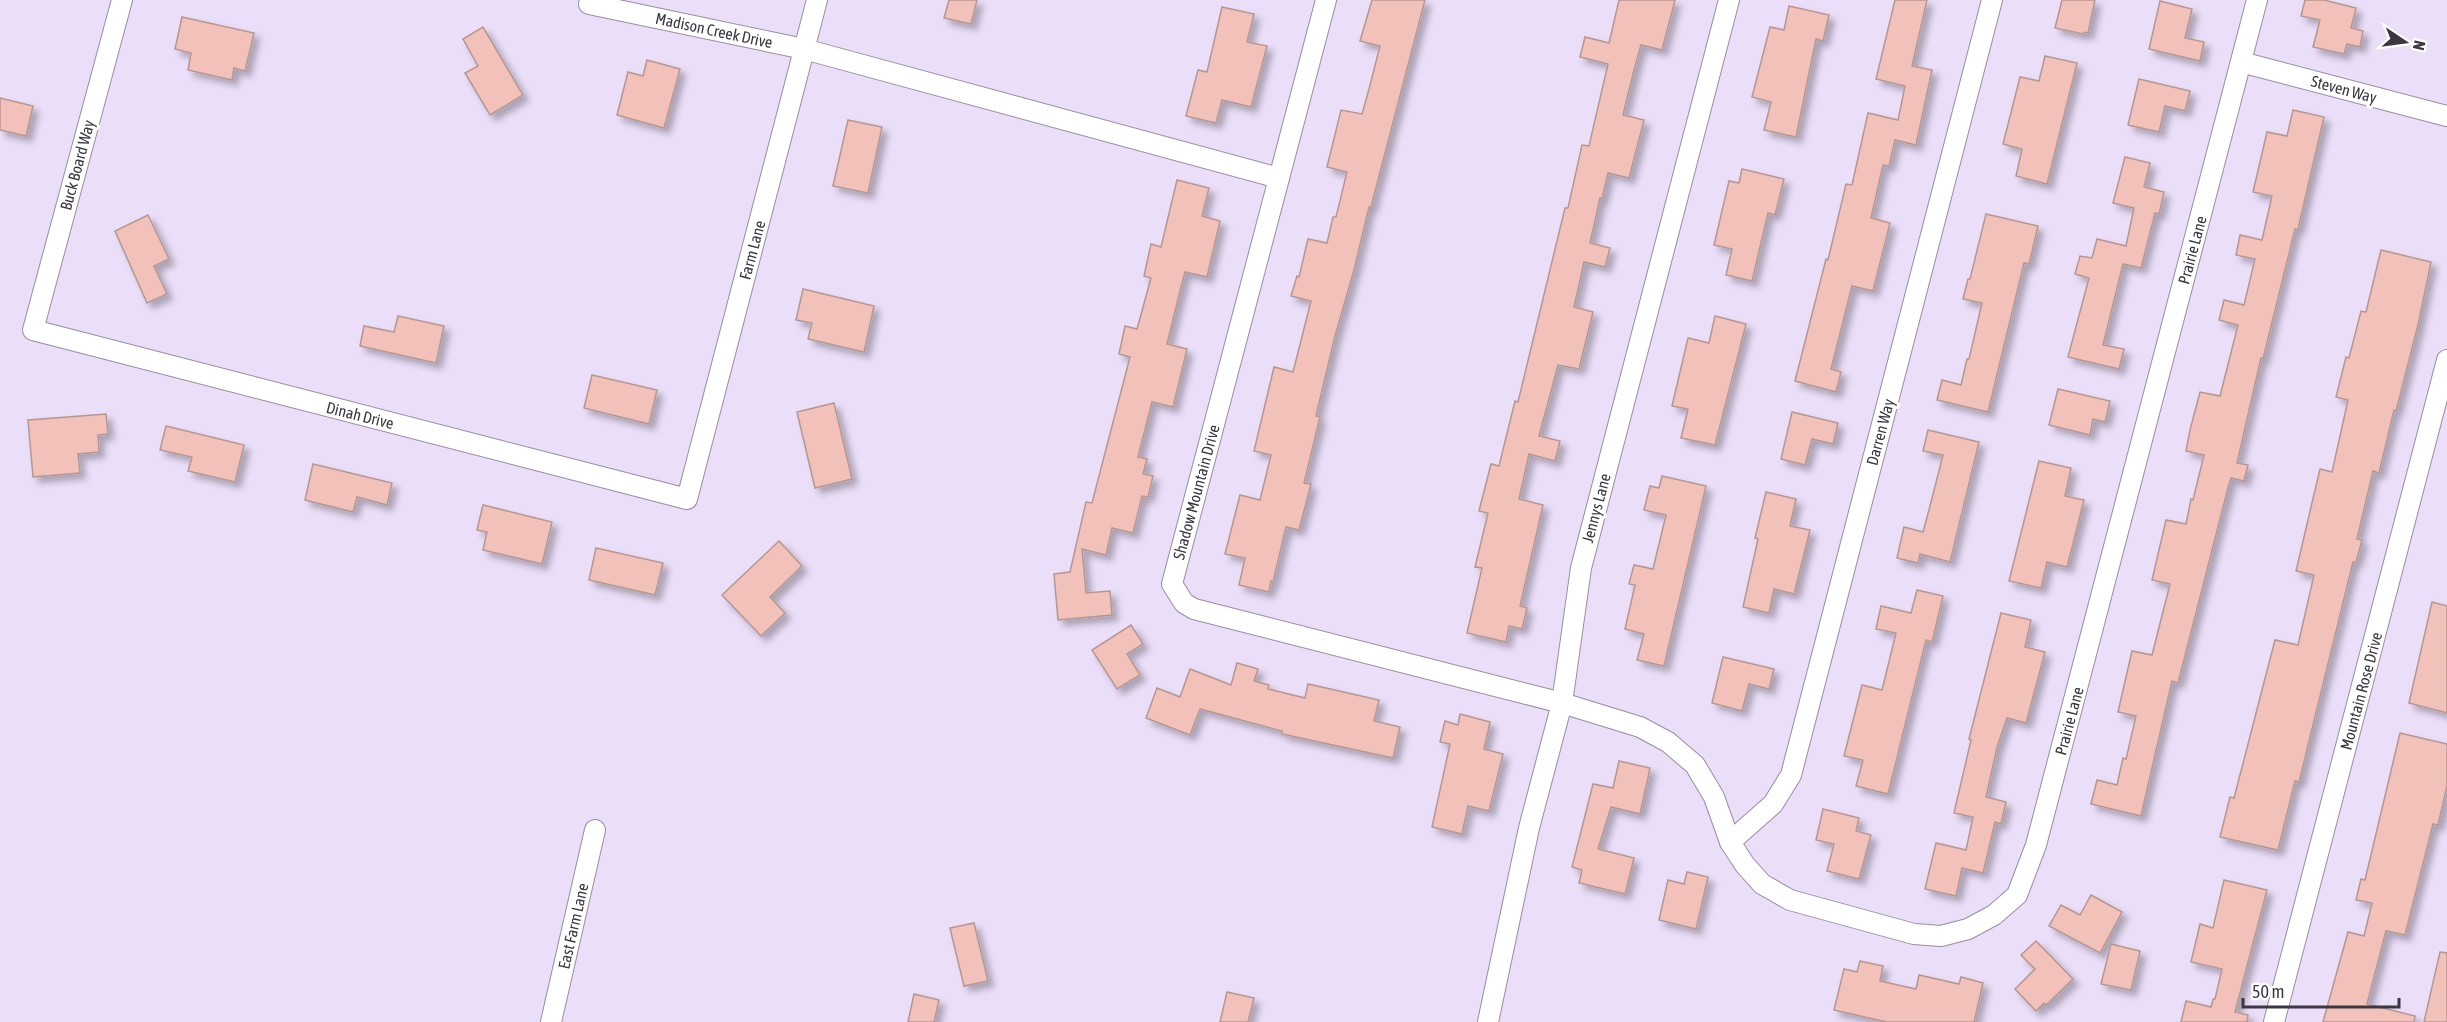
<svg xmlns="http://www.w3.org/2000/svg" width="2447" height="1022" font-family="'Asap Condensed',sans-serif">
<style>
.building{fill:#f2c1ba;stroke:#b59792;stroke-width:1.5;filter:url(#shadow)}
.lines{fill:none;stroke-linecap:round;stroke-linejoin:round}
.minor-casing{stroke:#988da5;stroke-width:22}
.minor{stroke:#fff;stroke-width:20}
.labels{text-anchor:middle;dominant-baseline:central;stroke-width:6;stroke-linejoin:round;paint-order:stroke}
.street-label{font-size:16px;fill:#3b3741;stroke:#fff}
</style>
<defs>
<filter id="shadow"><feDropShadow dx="5.5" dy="5.5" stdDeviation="3" flood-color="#0004"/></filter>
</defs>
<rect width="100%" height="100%" fill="#eadef8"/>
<g class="building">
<polygon points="949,0 977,0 971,24 944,18"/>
<polygon points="1372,0 1425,0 1371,207 1369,207 1354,270 1335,336 1316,416 1320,417 1304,483 1311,484 1299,530 1286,527 1273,582 1271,581 1269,592 1239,585 1245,558 1225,554 1240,495 1260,500 1271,455 1254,451 1274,367 1293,372 1311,301 1291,296 1297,276 1299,277 1308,239 1327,243 1333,217 1336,217 1347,172 1327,167 1341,110 1362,114 1369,89 1380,46 1360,41"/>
<polygon points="1619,0 1675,0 1662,50 1641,45 1634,70 1623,115 1644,120 1629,178 1608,173 1602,199 1600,198 1590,243 1610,248 1605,267 1584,262 1574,307 1593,312 1579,369 1558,365 1539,436 1560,441 1555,461 1529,454 1519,499 1543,505 1520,606 1527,608 1522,629 1509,626 1506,642 1467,633 1482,568 1475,567 1488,513 1479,511 1491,464 1499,466 1515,401 1518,402 1565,208 1568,208 1582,145 1589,146 1608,64 1580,57 1585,37 1609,43"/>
<polygon points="1895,0 1927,0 1912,66 1932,70 1916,145 1895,140 1889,166 1883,165 1871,218 1890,223 1873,291 1852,286 1831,369 1841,372 1836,392 1795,381 1826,259 1828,260 1846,184 1852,185 1868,113 1898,120 1905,86 1876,79"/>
<polygon points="2062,0 2095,0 2088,33 2084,32 2083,34 2055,28"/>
<polygon points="2305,0 2324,0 2356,8 2351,28 2363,31 2360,47 2347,44 2344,54 2313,47 2320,20 2301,16"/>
<polygon points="2160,1 2192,9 2185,38 2204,42 2200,61 2149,49"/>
<polygon points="1789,6 1829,15 1823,41 1816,39 1796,137 1764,130 1771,102 1752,97 1770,27 1784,30"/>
<polygon points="1222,7 1254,14 1247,42 1267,46 1251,107 1222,100 1216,123 1186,116 1198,70 1207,72"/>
<polygon points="182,17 254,33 245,71 234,68 232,80 188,70 191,53 175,49"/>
<polygon points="483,27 523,95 490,115 465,73 478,66 463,39"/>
<polygon points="2045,56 2077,63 2047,184 2016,176 2022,149 2003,144 2020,77 2039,81"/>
<polygon points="647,60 680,69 664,128 617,115 628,72 643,76"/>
<polygon points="2139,79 2190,91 2185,111 2165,106 2159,132 2128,125"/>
<polygon points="0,98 33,106 26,136 0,130"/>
<polygon points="2293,110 2324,117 2298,229 2295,229 2263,359 2261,358 2237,463 2248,465 2244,481 2231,478 2228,488 2178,683 2172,681 2141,816 2091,804 2097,780 2117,785 2123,758 2126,759 2136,716 2118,712 2132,651 2152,655 2170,584 2152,580 2166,520 2186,524 2191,499 2193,500 2204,455 2186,451 2190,430 2200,392 2220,396 2238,325 2219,320 2224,300 2244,305 2255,259 2236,255 2240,235 2262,240 2272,196 2253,192 2267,132 2287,136"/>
<polygon points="848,120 882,127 868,193 833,186"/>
<polygon points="2125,157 2150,163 2144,187 2164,192 2159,214 2155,213 2141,268 2123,264 2103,345 2124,349 2119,369 2068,357 2089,278 2075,274 2080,256 2092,258 2097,239 2126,246 2134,208 2113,203"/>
<polygon points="1742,169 1784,179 1775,215 1768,213 1752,281 1726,275 1732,249 1714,245 1729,181 1739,183"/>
<polygon points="1177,180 1209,188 1202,216 1220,221 1207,277 1185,272 1178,299 1167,344 1187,349 1173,407 1152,402 1138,457 1147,459 1143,474 1153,476 1148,497 1142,496 1133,533 1112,528 1106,555 1082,549 1086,593 1110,591 1112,615 1058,620 1054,574 1070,572 1086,502 1092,503 1130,357 1119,354 1125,326 1137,329 1151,278 1144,276 1151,244 1161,247"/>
<polygon points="1986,214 2038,226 2029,264 2024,263 1988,412 1937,400 1942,380 1961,385 1967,359 1969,359 1982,303 1963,299 1968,279 1970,279"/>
<polygon points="148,215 169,259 154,266 167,294 147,303 115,231"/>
<polygon points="2381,250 2431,262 2418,325 2396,411 2394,410 2379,473 2373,471 2357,539 2362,540 2356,562 2353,562 2299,782 2295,781 2278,850 2220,837 2230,797 2234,798 2275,640 2298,645 2314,575 2296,571 2320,469 2332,472 2348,400 2336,397 2346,357 2349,358 2361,311 2366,312"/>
<polygon points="803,289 874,306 864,352 808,339 812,323 796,320"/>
<polygon points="398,316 444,326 436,363 360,346 364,326 394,332"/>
<polygon points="1715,316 1746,324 1715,445 1681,438 1688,409 1672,406 1688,338 1709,343"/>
<polygon points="592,375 657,390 649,424 584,408"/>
<polygon points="2058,389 2110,401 2105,422 2093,419 2090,435 2049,425"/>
<polygon points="834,403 852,479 815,488 797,412"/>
<polygon points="1792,412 1838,423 1833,444 1812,439 1805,465 1781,459"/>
<polygon points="106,414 108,434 98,435 99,452 78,454 80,473 33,477 28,420"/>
<polygon points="166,426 244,445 235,482 188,471 192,457 160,450"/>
<polygon points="1928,430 1979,442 1950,562 1920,554 1918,563 1897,558 1904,527 1923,532 1930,506 1943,455 1923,451"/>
<polygon points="2039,461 2071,468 2065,496 2084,500 2067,567 2047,562 2041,588 2009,581"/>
<polygon points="313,464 392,483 387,505 357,497 353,512 305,500"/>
<polygon points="1662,476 1706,486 1664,666 1637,660 1644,634 1625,629 1635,585 1629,584 1634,565 1653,569 1666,515 1644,510 1650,486 1659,488"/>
<polygon points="1766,492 1796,499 1790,526 1810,530 1794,594 1774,589 1769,613 1743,607 1758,539 1755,538"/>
<polygon points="483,505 552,522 542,564 483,550 487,532 477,530"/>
<polygon points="779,541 802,566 770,597 785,613 761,636 722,595"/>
<polygon points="596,548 663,563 655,595 589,580"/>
<polygon points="1917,590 1943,596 1932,642 1926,640 1888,794 1856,786 1863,760 1844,756 1862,685 1882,690 1896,633 1876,629 1881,606 1911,613"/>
<polygon points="2432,602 2447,606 2447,713 2409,703"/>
<polygon points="2001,613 2031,620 2025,647 2045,652 2026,723 2007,718 1997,747 1986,797 2006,802 2001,824 1995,822 1983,873 1962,868 1956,896 1925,889 1936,843 1966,850 1973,817 1954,813 1971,740 1969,739"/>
<polygon points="1131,625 1143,644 1127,654 1140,675 1117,689 1092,650"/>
<polygon points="1723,657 1774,669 1769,689 1749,684 1742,711 1712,703"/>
<polygon points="1237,663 1258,669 1254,681 1269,685 1268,689 1305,698 1308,684 1379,700 1374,721 1400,727 1393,758 1282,734 1282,731 1200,709 1190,735 1146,718 1157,688 1180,697 1190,669 1231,685"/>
<polygon points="1460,714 1490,722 1484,749 1503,754 1489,811 1468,806 1462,834 1432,827 1450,744 1440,742 1445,721 1458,725"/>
<polygon points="2400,733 2447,744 2447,786 2438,825 2433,824 2405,935 2386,931 2367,1004 2415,1016 2414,1022 2323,1022 2348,932 2364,936 2372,903 2356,900 2361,879 2365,880"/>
<polygon points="1619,761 1650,768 1640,814 1611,807 1598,849 1634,858 1625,894 1579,883 1582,870 1572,867 1593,784 1613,788"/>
<polygon points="1823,809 1859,818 1856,831 1871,835 1859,879 1827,871 1834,844 1816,840"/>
<polygon points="1687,872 1708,877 1696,929 1659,920 1668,880 1684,884"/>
<polygon points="2224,880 2267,890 2235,1012 2248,1015 2247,1022 2181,1022 2186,1001 2211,1007 2213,999 2215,999 2222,969 2191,962 2200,924 2213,928"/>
<polygon points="2091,895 2122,912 2100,953 2049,926 2061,905 2080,915"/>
<polygon points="974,923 988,981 964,986 950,928"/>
<polygon points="2036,941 2073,979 2046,1005 2044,1003 2036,1011 2015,989 2035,969 2021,955"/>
<polygon points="2111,944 2140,951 2131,990 2101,984"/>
<polygon points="2440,952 2447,953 2447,1022 2424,1022"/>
<polygon points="1860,961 1883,966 1880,981 1916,989 1919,975 1959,984 1961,977 1983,983 1974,1022 1887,1022 1834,1010 1844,969 1857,972"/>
<polygon points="1227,992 1254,998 1248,1022 1220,1022"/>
<polygon points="914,994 939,1000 934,1022 908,1022"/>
</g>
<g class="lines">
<defs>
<g id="minor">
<polyline points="122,0 33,330 687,499 817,0"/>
<polyline points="1326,0 1172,584 1184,603 1194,609 1562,703 1640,727 1668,742 1695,765 1714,797 1730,842 1745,865 1762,884 1790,900 1914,934 1941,936 1968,929 1994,915 2017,895 2036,845 2257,0"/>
<polyline points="589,4 804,49 1279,178"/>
<polyline points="2241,62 2447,116"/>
<polyline points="1730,842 1773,804 1791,775 1992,0"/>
<polyline points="551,1022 595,830"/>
<polyline points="1488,1022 1529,828 1562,703 1581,568 1729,0"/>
<polyline points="2274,1022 2447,360"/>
</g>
</defs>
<use href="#minor" class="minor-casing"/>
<use href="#minor" class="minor"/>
</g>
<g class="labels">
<g class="street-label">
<text transform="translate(714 30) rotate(12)">Madison Creek Drive</text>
<text transform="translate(2344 89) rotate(15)">Steven Way</text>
<text transform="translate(77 165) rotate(-75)">Buck Board Way</text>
<text transform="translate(752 250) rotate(-75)">Farm Lane</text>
<text transform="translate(2192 250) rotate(-75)">Prairie Lane</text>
<text transform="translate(360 415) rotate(14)">Dinah Drive</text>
<text transform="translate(1880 432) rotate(-75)">Darren Way</text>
<text transform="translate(1196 492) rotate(-75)">Shadow Mountain Drive</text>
<text transform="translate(1596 508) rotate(-75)">Jennys Lane</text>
<text transform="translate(2361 691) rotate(-75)">Mountain Rose Drive</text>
<text transform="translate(2069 721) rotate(-75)">Prairie Lane</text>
<text transform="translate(573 926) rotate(-77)">East Farm Lane</text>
</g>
</g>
<g transform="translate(2405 42) rotate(103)" stroke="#ffffff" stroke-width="4.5" paint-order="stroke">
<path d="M0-4.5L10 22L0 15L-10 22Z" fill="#3b3741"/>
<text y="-9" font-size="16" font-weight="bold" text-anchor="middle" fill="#3b3741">N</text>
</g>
<path d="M2243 998v9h156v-9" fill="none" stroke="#3b3741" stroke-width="3"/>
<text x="2252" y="998" font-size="18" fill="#3b3741" stroke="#ffffff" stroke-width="4.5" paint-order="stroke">50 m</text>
</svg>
